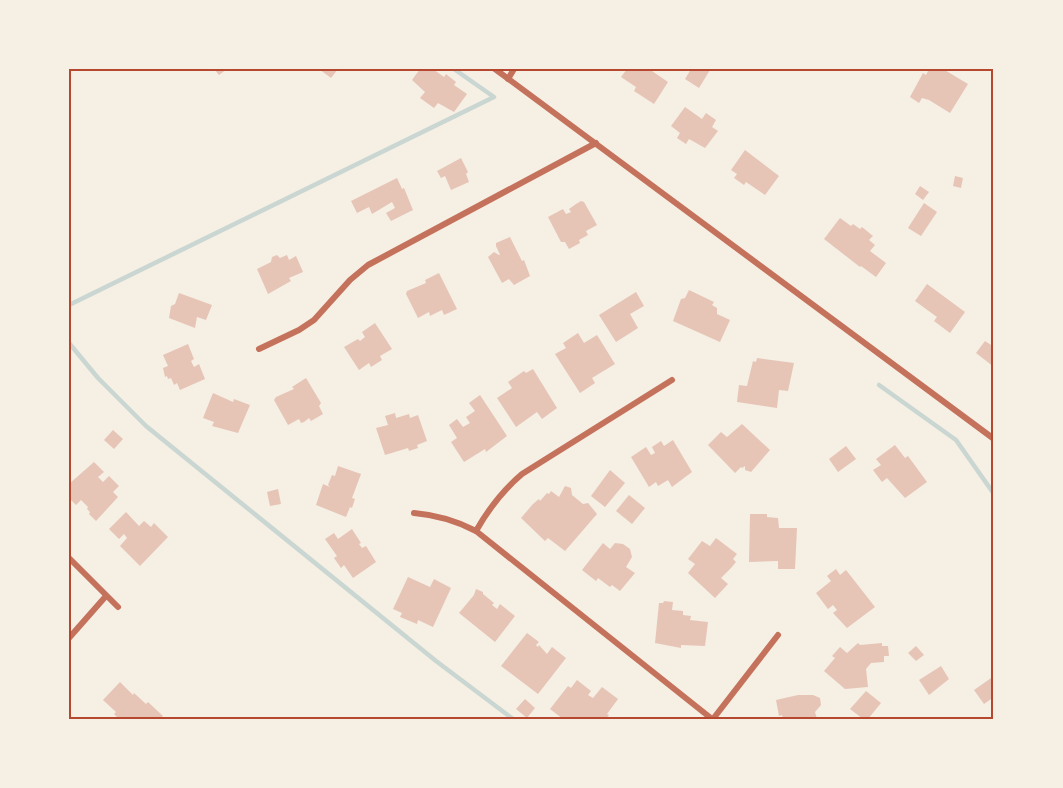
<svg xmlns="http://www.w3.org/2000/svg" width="1063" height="788" font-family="'Noto Sans',sans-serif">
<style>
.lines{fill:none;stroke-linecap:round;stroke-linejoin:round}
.stream{stroke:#c9d6d2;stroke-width:4.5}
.building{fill:#e6c5b7}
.minor{stroke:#c5725c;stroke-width:6}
.neatline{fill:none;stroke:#b5482f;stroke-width:2}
</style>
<rect width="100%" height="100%" fill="#f6efe4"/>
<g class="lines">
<g class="stream">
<polyline points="69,305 494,97 454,69"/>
<polyline points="69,343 98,378 146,426 436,661 513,719"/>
<polyline points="879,385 956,440 994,494"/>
</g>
</g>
<g class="building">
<polygon points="214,69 227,69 219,75"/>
<polygon points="319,69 338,69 331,78"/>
<polygon points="420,69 433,69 444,77 446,74 456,82 454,85 467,94 454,112 438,103 434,108 420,98 425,92 412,80"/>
<polygon points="627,69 649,69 668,82 654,104 634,91 636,87 621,77"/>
<polygon points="691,69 710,70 699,88 685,79"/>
<polygon points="929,69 943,69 968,84 950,113 929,100 922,98 919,103 910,97 923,73 926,75"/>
<polygon points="685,107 702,119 706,113 716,120 712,127 718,131 705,148 689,139 686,144 677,138 680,133 671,126"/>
<polygon points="745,150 779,176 765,195 746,182 744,185 734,178 737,174 731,170"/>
<polygon points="461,158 468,172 466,174 469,182 451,190 445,176 441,178 437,171"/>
<polygon points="955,176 963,178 961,188 953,186"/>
<polygon points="397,178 402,189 404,188 413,210 391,221 386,213 395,208 392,202 372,214 369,207 357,213 351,201"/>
<polygon points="920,186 929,192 923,200 915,194"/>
<polygon points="581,201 584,202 597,225 586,231 588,235 579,240 580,243 569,249 565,242 561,242 548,217 563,209 566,214 571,212 569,209 576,204"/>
<polygon points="924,203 937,212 921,236 908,228"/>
<polygon points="840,218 851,226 853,224 860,229 862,227 873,236 869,240 875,245 870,251 886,263 876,277 861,266 860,267 824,239"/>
<polygon points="510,237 522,261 524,260 530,276 514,285 509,279 502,283 488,257 494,252 499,255 500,255 496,246 496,243"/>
<polygon points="277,255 280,258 287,255 289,260 296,256 303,272 289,278 291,281 268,294 257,269 271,262 272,257"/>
<polygon points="439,273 457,309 444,315 442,310 430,316 429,312 418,318 406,294 407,291 426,283 425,280"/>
<polygon points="927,284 965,312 950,333 934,321 937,317 915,301"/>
<polygon points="689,290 714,302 712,305 717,308 717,314 730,320 720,342 673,321 681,299 685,298"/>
<polygon points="636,292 644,306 630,314 638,328 616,342 599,315"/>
<polygon points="179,293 212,305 206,320 197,317 195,328 169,318 171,306 175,304"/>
<polygon points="375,323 392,349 380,356 382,360 371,367 369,363 359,370 344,347 358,339 360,341 365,337 362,332"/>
<polygon points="578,333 584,343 597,335 615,364 592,378 595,383 580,393 555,354 566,348 563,343"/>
<polygon points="985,341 994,347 994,367 976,353"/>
<polygon points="188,344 194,359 191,361 194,367 199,364 205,379 180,390 177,383 174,385 171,378 168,379 167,376 165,377 163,368 168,366 163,355"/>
<polygon points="757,358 794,363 788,391 779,390 777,408 737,402 739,385 747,386 753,361 756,362"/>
<polygon points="533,369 557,408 542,419 537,412 516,427 497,398 512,388 508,382 524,371 526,373"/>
<polygon points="306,378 321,403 319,406 323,414 311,421 309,418 304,422 301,423 299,419 288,425 274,400 276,397 294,389 292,387"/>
<polygon points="213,393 233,402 234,399 250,405 238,433 212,426 214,422 203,418"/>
<polygon points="480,395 507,436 486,452 485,449 464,462 451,442 457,438 449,425 457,419 463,427 470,423 466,417 475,411 469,403"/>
<polygon points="395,413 396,418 409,414 410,418 418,415 427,441 417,445 418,448 409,451 408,448 385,455 376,428 388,425 385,416"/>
<polygon points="742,424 770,450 751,472 745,470 745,466 742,468 741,467 735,473 708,445 721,432 727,437"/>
<polygon points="113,430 123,439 114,449 104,440"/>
<polygon points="673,440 692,472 672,487 668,480 658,486 656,482 649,487 631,457 646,447 651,455 655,453 652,447 661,441 664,446"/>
<polygon points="895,445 905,458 908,456 927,482 905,498 887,478 882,482 873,470 881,465 876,459"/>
<polygon points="846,446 856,459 838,472 829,459"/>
<polygon points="94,462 104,472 98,477 103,482 109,476 119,486 113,492 118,497 96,521 89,514 90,512 87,509 88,507 81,500 76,505 69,498 69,484"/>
<polygon points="338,466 361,474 352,498 355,499 352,508 350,507 346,517 316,505 323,484 330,487 328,485 332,475 335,476"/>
<polygon points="610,470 625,483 605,507 591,496"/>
<polygon points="565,486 571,488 572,495 583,504 588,503 597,514 565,551 548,538 545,541 521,518 533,504 539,499 540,501 547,493 549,494 551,491 559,497"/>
<polygon points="278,489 281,504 270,506 267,492"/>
<polygon points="629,495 645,508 632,524 616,511"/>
<polygon points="126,512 139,526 144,521 151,527 154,523 168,537 140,566 120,546 127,538 124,534 119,539 109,529"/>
<polygon points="750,514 767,514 767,517 778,518 779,528 797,528 795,569 778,569 778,561 749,562"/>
<polygon points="352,529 361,543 359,544 362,548 366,546 376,562 353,578 344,565 341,568 334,558 337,556 325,539 334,533 338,539"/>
<polygon points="716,538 737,554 733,559 736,562 731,568 721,578 728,584 715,598 688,573 695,564 688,559 702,541 710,546"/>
<polygon points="603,543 610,549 615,543 623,544 630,549 632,557 626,567 635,573 620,591 612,585 610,587 598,578 596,581 582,570"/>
<polygon points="836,569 840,575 846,570 875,607 847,628 833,613 837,610 833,605 828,609 816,593 831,581 827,576"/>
<polygon points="408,577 430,587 434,579 451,588 433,627 418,620 417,624 400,617 402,613 393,609"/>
<polygon points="476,589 483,592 483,594 494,603 492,605 497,609 500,604 515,616 495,642 459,613 474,595"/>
<polygon points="664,601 673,602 672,610 683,611 683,615 691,616 690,620 708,622 705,646 681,645 681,648 655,643 659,603 663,603"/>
<polygon points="527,633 539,642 536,645 538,647 539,645 547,654 552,647 566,658 538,694 501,666"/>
<polygon points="858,643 860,645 882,643 882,646 888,646 889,656 884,656 884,662 871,663 866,669 868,687 845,689 824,671 835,658 832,656 840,647 847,653"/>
<polygon points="916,646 924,655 916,661 908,653"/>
<polygon points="941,666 949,679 929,695 919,680"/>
<polygon points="994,676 994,697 984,704 974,690"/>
<polygon points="577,680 591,691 588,695 593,698 602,687 618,699 607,714 609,715 606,719 563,719 550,709 568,686 571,688"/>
<polygon points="120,682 133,695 134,693 146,704 148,702 163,716 160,719 119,719 114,714 116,712 103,700"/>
<polygon points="866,691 881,703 868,719 863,719 850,709"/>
<polygon points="798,695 813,695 820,698 821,705 815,712 817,719 783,719 782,715 779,716 776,700"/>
<polygon points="525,699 535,708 527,718 516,709"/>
</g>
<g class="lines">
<g class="minor">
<polyline points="495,69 994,439"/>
<polyline points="508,79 514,69"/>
<polyline points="259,349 299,330 314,320 350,280 368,265 596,143"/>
<path d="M414,513C437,515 455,520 476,531L712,719"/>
<path d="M476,531C489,508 502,491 522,474L672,380"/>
<polyline points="69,558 118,607"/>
<polyline points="69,638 106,596"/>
<polyline points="713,719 778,635"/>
</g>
</g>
<rect width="1063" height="788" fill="none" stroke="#f6efe4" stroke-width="141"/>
<rect x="70" y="70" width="922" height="648" class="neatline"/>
</svg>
